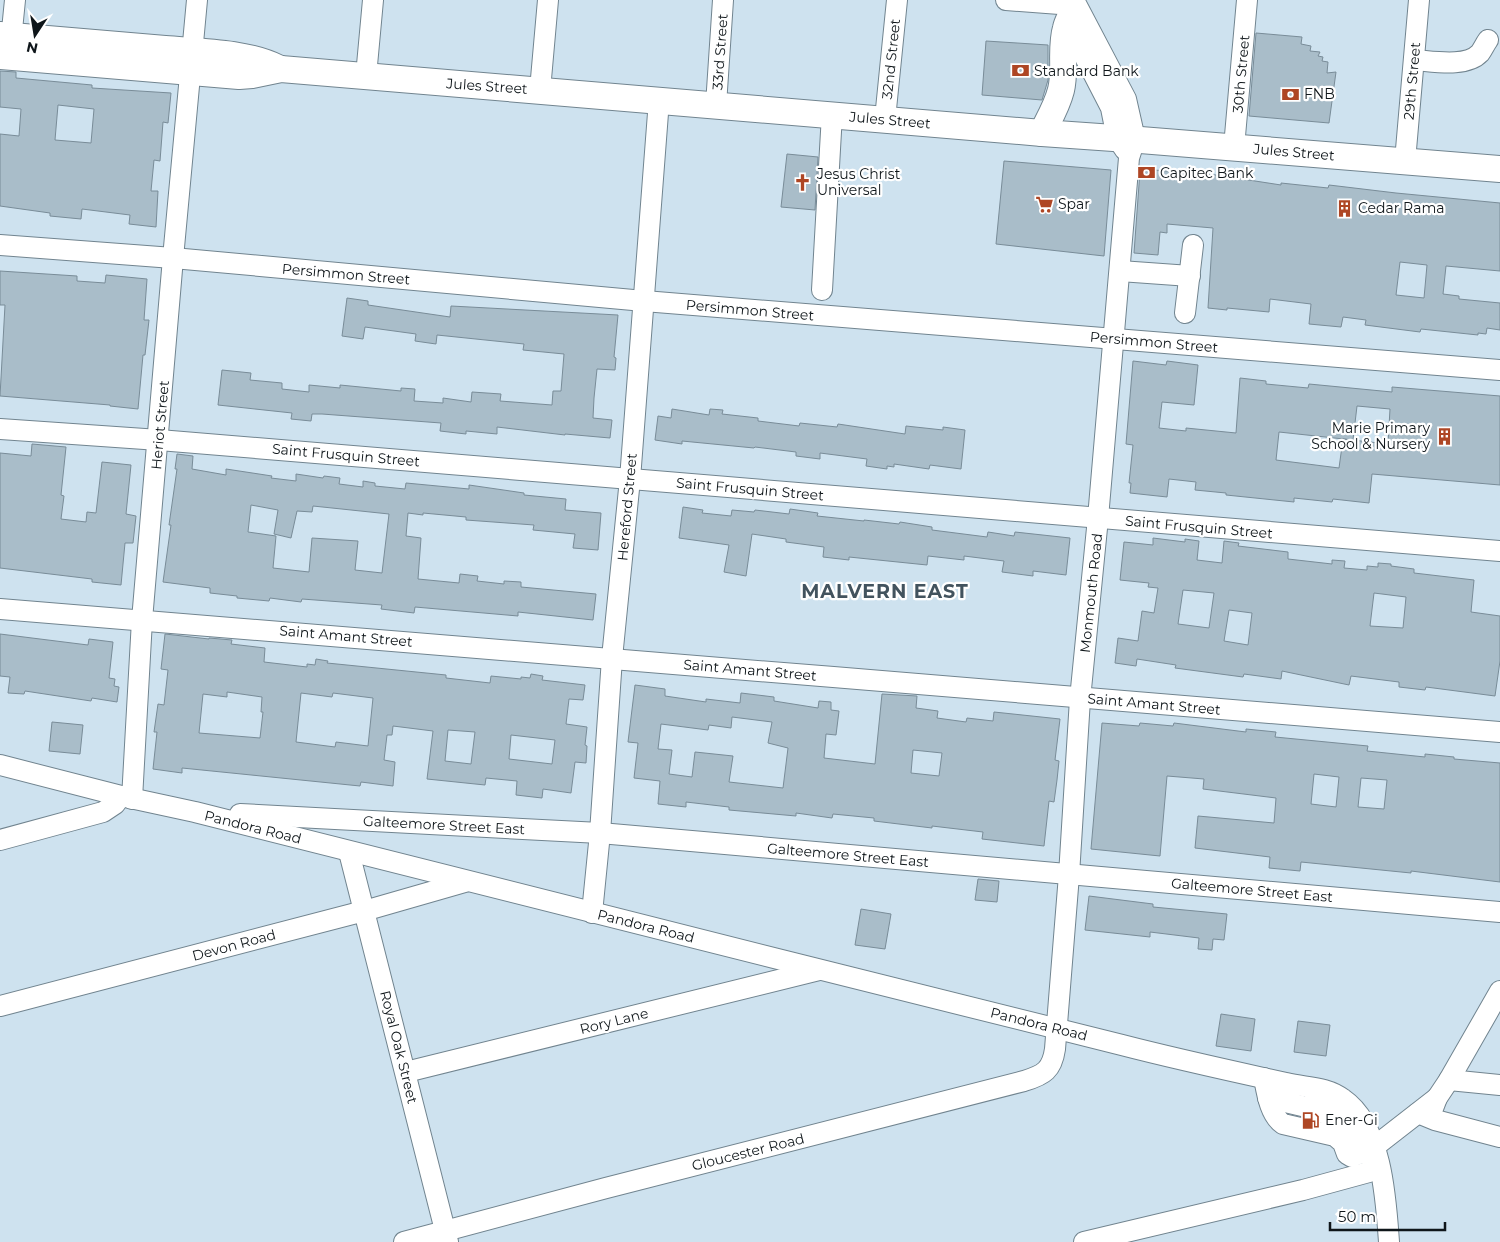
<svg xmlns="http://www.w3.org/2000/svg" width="1500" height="1242" font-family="Montserrat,sans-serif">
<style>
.building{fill:#a9bdc9;stroke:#798c98;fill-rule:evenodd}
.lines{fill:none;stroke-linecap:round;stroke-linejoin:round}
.minor-casing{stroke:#71848f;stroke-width:22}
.major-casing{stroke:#71848f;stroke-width:28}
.minor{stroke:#fff;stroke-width:20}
.major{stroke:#fff;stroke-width:26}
.labels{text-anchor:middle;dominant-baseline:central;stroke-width:4.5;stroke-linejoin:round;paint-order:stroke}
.street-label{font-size:14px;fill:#0f161a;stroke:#fff}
.poi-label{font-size:14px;fill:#0f161a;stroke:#fff;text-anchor:start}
.district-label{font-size:19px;font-weight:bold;letter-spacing:1px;fill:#42535e;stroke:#fff}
</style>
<rect width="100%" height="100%" fill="#cee2ef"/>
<g class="building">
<polygon points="1256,33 1302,37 1301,44 1311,46 1310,51 1320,52 1318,56 1323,57 1322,61 1328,62 1327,73 1336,72 1329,123 1249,116"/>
<polygon points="986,41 1048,45 1048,80 1042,100 982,95"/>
<path d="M0,71L16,72V78L92,85V88L171,93L168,123L163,122L160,161L154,160L151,191H158L156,227L129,224L130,215L82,209L81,219L50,216V213L0,206V134L19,136L21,109L0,107ZM58,105L94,109L91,143L55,140Z"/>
<polygon points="787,154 818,157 815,210 781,207"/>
<polygon points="1004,161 1111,170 1104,256 996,244"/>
<path d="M1142,169L1216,175L1281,185V183L1328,188L1329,185L1396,193L1500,203V271L1446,266L1443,294L1459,296V299L1500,303V330L1487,328L1486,334L1478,333V335L1421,329L1420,332L1365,325L1366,320L1343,317L1341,327L1309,324L1311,304L1270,299L1269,312L1227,308V310L1208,308L1213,228L1167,224V233L1160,232L1158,255L1134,253L1140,171ZM1400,262L1427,265L1424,298L1396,295Z"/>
<polygon points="0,271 77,276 77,281 105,283 106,275 147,279 144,320 149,320 145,355 143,355 138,409 110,406 110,405 0,396 5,305 0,305"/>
<polygon points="347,298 368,301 368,305 450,317 451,306 618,315 614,357 616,358 615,370 597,369 594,398 593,418 612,420 610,438 565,434 565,435 497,427 497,434 466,431 466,434 440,431 441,423 322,414 312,414 311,421 291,419 292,413 218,405 222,370 251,373 250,380 282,383 282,389 309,392 309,385 340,388 340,385 401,391 401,388 415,389 414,401 443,403 443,398 471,402 472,392 501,394 500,401 552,405 553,391 561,391 564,354 523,350 524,344 437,335 436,344 415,341 416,334 365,327 363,339 342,336"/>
<path d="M1133,361L1166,365L1167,361L1198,365L1194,405L1162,402L1159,428L1186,431V428L1236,433L1240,378L1266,381V384L1308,388L1309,384L1392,392V387L1500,396V485L1372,474L1369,503L1333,499L1332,502L1294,498V502L1226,495V493L1195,490L1196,482L1169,479L1167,497L1130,493L1131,483H1129L1133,445L1126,444ZM1357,406L1390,409L1388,444L1343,439L1339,468L1276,460L1279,432L1353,440Z"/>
<polygon points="672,409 709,415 710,409 723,410 722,414 758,418 758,421 799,426 800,423 837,427 838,424 905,434 906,426 943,430 943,427 965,430 961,469 930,465 929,469 894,464 894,467 887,466 887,469 866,466 867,459 820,453 820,459 796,456 796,452 755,447 754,448 682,441 682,444 655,440 658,416 671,418"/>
<polygon points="32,444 66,447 61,495 64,496 61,519 86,522 87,512 96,513 102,462 131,465 126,514 136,516 133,543 125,543 121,585 92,582 92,579 0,568 0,453 31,456"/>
<path d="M177,454L193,456L192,469L226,475V469L272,476L271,478L296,481V474L323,478L324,476L340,478L339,484L363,487V481L375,483V486L405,489L406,483L469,489V485L524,493V495L566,499L565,510L601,513L598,550L573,548L575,534L533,530L534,525L466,520V517L423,513V515L408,513L406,536L421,538L418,579L459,583L460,574L478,576L477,581L504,584V581L521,582V587L596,594L593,620L518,612V616L415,607L414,613L381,609L382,605L302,599L301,602L270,598L269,601L237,598V596L210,593V588L163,582L171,525H169L177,469H175ZM251,505L278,510L274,534L291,538L297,511L312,512L313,506L389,514L382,573L355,570L358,541L312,538L309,572L273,568L276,536L248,532Z"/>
<polygon points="683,507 703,510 702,513 731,516 732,510 754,512 755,510 789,514 790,509 818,513 817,516 864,521 864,520 899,524 900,522 932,527 932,530 987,537 988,532 1014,536 1015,532 1070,538 1066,575 1033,571 1033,576 1002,572 1004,561 964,556 964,560 928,556 927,565 849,557 849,560 823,557 824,547 786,542 786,539 752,534 746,576 724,572 729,545 679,538"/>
<path d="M1153,538L1185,542V539L1199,541L1197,560L1222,563L1224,541L1239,543L1238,546L1288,552V559L1332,564V560L1345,561L1344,568L1367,570V566L1378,567V563L1391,564V566L1414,569V573L1474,580L1471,612L1500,616V661L1495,696L1426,687L1425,690L1399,687V682L1351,676L1349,685L1282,671L1281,679L1244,674L1243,677L1175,668L1176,665L1137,659L1136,666L1115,663L1118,638L1138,641L1142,611L1154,613L1158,588L1148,587L1149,583L1120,580L1124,542L1153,545ZM1183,590L1214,593L1209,628L1178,624ZM1374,593L1406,597L1403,628L1370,626ZM1229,610L1252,613L1248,645L1224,641Z"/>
<polygon points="0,634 88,645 89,639 113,642 109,678 115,679 114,686 119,687 117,702 92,698 91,701 25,691 24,694 8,693 10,677 0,676"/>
<path d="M165,634L209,639V638L232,640L231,644L265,648L264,662L307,667V664L315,665L316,659L328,661L327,663L446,675V678L490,683L491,676L521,679V677L530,678L531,674L543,676L542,680L585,685L583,700L569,699L566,724L587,727L585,745L587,746L586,763L575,762L571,793L543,789L542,798L516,795L517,781L486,778L485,785L427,779L433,731L393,726L392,735H387L384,760L395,762L393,786L361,782L360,786L182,768V773L153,769L157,732H154L158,704L164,705L168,670L161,669ZM227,692L262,697L261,712H263L260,738L199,733L203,694L227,697ZM301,693L332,697L333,693L373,698L368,746L336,742L335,747L296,742ZM448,730L475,732L471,764L445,761ZM511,735L555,740L552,764L509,759Z"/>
<path d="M635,685L665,689V696L706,702V699L740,703L741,693L774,697V701L818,708L819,701L831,702V710L839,711L836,735L826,734L824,758L875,764L882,694L917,696L916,708L938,711L937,718L966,722L967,718L993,721L994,712L1060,719L1055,760L1059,761L1057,780L1054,802L1049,801L1044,846L982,839L983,832L932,826V828L874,821V818L833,814L832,818L796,813V816L729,810V807L686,802V807L658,804L660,781L634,778L638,743L628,742ZM732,717L772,722L768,743L788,748L783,788L729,782L733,756L695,752L692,777L669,774L672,750L658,749L661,724L708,730L709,725L731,728ZM913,750L942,753L939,776L911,773Z"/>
<polygon points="52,722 83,725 80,754 49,751"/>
<path d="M1102,723L1139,726L1140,723L1173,726L1174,723L1246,732V729L1276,732L1275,737L1368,746L1367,751L1425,757V754L1454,757V759L1500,763V882L1411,871V873L1301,862L1300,871L1269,868L1270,857L1195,848L1198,816L1274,823L1276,798L1203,789L1204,779L1167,776L1160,856L1091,849ZM1314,774L1339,777L1336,807L1311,804ZM1361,778L1387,780L1384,809L1358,807Z"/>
<polygon points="978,879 999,881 997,902 975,900"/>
<polygon points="1089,896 1153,904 1153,907 1227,914 1224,940 1213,939 1212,950 1198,949 1199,938 1150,932 1150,937 1085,930"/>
<polygon points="861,909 891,914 885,949 855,945"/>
<polygon points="1221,1014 1255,1019 1251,1051 1216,1046"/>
<polygon points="1298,1021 1330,1025 1326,1056 1294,1052"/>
</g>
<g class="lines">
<defs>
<g id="minor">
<polyline points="1006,0 1073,5"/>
<polyline points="1072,16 1077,42 1111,108 1117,138 1125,150"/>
<polyline points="10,50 15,0"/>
<path d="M1414,60C1432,61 1466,68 1480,53C1483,49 1485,44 1488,40"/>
<polyline points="366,76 373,0"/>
<polyline points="540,90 548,0"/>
<polyline points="716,105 723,0"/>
<polyline points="885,119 897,0"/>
<polyline points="1234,147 1247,0"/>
<polyline points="1405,161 1419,0"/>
<polyline points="0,245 173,258 644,301 1500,370"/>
<polyline points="1120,271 1190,276"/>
<polyline points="822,290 832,114"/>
<polyline points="1185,313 1193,245"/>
<polyline points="0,429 159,440 1500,551"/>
<path d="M0,609C500,648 1000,692 1500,732"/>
<path d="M0,765L121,796L195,812C504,892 813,967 1122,1045C1176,1059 1231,1071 1286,1083C1306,1088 1326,1086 1343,1099C1382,1126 1386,1199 1389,1242"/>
<polyline points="132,799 142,620 173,258 197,0"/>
<polyline points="240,814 600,833 1500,912"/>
<polyline points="0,840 103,812 115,804 121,796"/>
<polyline points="349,852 448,1242"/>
<polyline points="592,913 600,833 612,658 630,479 659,100"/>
<polyline points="0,1006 364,911 465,882"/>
<polyline points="406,1072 819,970"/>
<path d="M1264,1078C1267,1094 1270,1115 1283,1124L1335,1136L1343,1143L1347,1154L1352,1157L1374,1147L1437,1098"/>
<polyline points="1449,1080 1500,1085"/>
<path d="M1315,1096C1340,1110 1353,1127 1364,1154"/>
<polyline points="1268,1098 1315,1109 1330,1116"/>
<polyline points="1432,1111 1437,1098 1449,1080 1500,991"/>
<polyline points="1418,1113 1435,1120 1500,1137"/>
<path d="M404,1242L606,1188L1024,1081C1044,1075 1052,1070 1055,1049L1069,875L1080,699L1098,518L1129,158L1135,139L1126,99L1074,0"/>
<polyline points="1084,1242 1303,1190 1369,1172"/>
</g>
<g id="major">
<path d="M0,35C55,40 110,44 165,49C201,52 246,52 278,68"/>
<polyline points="0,56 239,76 252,75 281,69 1042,133 1128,139 1500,169"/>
<path d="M1042,133C1049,119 1057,106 1061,90C1066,70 1060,48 1066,28C1067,23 1070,18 1072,13"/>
</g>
</defs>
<use href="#minor" class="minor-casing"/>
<use href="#major" class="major-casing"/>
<use href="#minor" class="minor"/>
<use href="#major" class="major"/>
</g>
<defs>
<symbol id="bank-bare" viewBox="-9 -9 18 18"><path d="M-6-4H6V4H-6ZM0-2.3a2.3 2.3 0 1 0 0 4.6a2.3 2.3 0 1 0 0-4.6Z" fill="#ae4624" stroke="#fff" stroke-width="2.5" paint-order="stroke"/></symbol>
<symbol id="church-bare" viewBox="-9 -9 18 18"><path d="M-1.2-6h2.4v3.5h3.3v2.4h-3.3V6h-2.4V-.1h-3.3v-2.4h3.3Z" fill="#ae4624" stroke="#fff" stroke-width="2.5" paint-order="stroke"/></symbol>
<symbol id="supermarket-bare" viewBox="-9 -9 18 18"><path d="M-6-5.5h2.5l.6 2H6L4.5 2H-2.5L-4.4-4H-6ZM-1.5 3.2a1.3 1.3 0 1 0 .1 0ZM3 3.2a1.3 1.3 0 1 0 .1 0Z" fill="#ae4624" stroke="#fff" stroke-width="2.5" paint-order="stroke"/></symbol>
<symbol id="building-bare" viewBox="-9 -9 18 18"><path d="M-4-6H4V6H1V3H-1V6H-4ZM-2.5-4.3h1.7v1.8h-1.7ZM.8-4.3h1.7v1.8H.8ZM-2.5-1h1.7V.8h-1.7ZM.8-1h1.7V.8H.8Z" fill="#ae4624" stroke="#fff" stroke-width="2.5" paint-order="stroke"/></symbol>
<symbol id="fuel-bare" viewBox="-9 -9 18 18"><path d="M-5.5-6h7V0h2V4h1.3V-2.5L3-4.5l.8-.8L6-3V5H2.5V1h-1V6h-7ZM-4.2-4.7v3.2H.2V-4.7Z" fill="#ae4624" stroke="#fff" stroke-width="2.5" paint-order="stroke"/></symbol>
</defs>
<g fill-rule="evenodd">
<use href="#bank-bare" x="1008" y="58" width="25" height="25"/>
<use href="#bank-bare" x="1278" y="82" width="25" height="25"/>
<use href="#bank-bare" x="1134" y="160" width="25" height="25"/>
<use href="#church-bare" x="790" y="170" width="25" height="25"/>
<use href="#supermarket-bare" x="1032" y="192" width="25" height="25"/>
<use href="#building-bare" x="1332" y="196" width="25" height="25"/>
<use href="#building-bare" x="1432" y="424" width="25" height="25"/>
<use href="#fuel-bare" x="1298" y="1108" width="25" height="25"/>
</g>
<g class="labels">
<g class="street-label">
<text transform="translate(720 52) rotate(-86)">33rd Street</text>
<text transform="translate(891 59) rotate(-84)">32nd Street</text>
<text transform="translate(1241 74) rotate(-85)">30th Street</text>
<text transform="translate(1412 81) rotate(-85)">29th Street</text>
<text transform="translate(487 86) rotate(4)">Jules Street</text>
<text transform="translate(890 120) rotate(5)">Jules Street</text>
<text transform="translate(1294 152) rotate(5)">Jules Street</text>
<text transform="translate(346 274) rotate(5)">Persimmon Street</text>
<text transform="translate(750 310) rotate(5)">Persimmon Street</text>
<text transform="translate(1154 342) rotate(5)">Persimmon Street</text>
<text transform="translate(160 425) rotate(-85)">Heriot Street</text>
<text transform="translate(346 455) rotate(5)">Saint Frusquin Street</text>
<text transform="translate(750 489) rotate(5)">Saint Frusquin Street</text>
<text transform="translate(627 507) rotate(-85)">Hereford Street</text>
<text transform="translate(1199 527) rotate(5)">Saint Frusquin Street</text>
<text transform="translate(1091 593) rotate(-84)">Monmouth Road</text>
<text transform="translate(346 636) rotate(5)">Saint Amant Street</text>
<text transform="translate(750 670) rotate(5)">Saint Amant Street</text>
<text transform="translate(1154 704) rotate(5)">Saint Amant Street</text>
<text transform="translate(444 825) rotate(3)">Galteemore Street East</text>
<text transform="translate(253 827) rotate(14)">Pandora Road</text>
<text transform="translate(848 855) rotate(5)">Galteemore Street East</text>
<text transform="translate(1252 890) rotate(5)">Galteemore Street East</text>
<text transform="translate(646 926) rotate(14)">Pandora Road</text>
<text transform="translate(234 945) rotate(-15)">Devon Road</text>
<text transform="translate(614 1021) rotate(-14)">Rory Lane</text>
<text transform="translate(1039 1024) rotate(14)">Pandora Road</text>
<text transform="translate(399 1047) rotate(76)">Royal Oak Street</text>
<text transform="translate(748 1152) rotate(-14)">Gloucester Road</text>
</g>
<g class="poi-label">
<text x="1034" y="71">Standard Bank</text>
<text x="1304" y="94">FNB</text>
<text x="1160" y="173">Capitec Bank</text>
<text x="817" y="174">Jesus Christ<tspan x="817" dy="16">Universal</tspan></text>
<text x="1058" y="204">Spar</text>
<text x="1358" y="208">Cedar Rama</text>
<text x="1430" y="428" text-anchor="end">Marie Primary<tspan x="1430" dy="16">School &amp; Nursery</tspan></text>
<text x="1325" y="1120">Ener-Gi</text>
</g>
<g class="district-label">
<text x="885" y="591">MALVERN EAST</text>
</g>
</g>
<g transform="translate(35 35) rotate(192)" stroke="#ffffff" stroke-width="4" paint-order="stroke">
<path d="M0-4L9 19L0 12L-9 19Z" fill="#0f161a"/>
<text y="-8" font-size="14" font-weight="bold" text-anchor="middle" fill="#0f161a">N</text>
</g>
<path d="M1330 1222v8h115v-8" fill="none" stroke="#0f161a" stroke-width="2.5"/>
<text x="1338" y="1222" font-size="15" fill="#0f161a" stroke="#ffffff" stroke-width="4" paint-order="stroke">50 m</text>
</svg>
